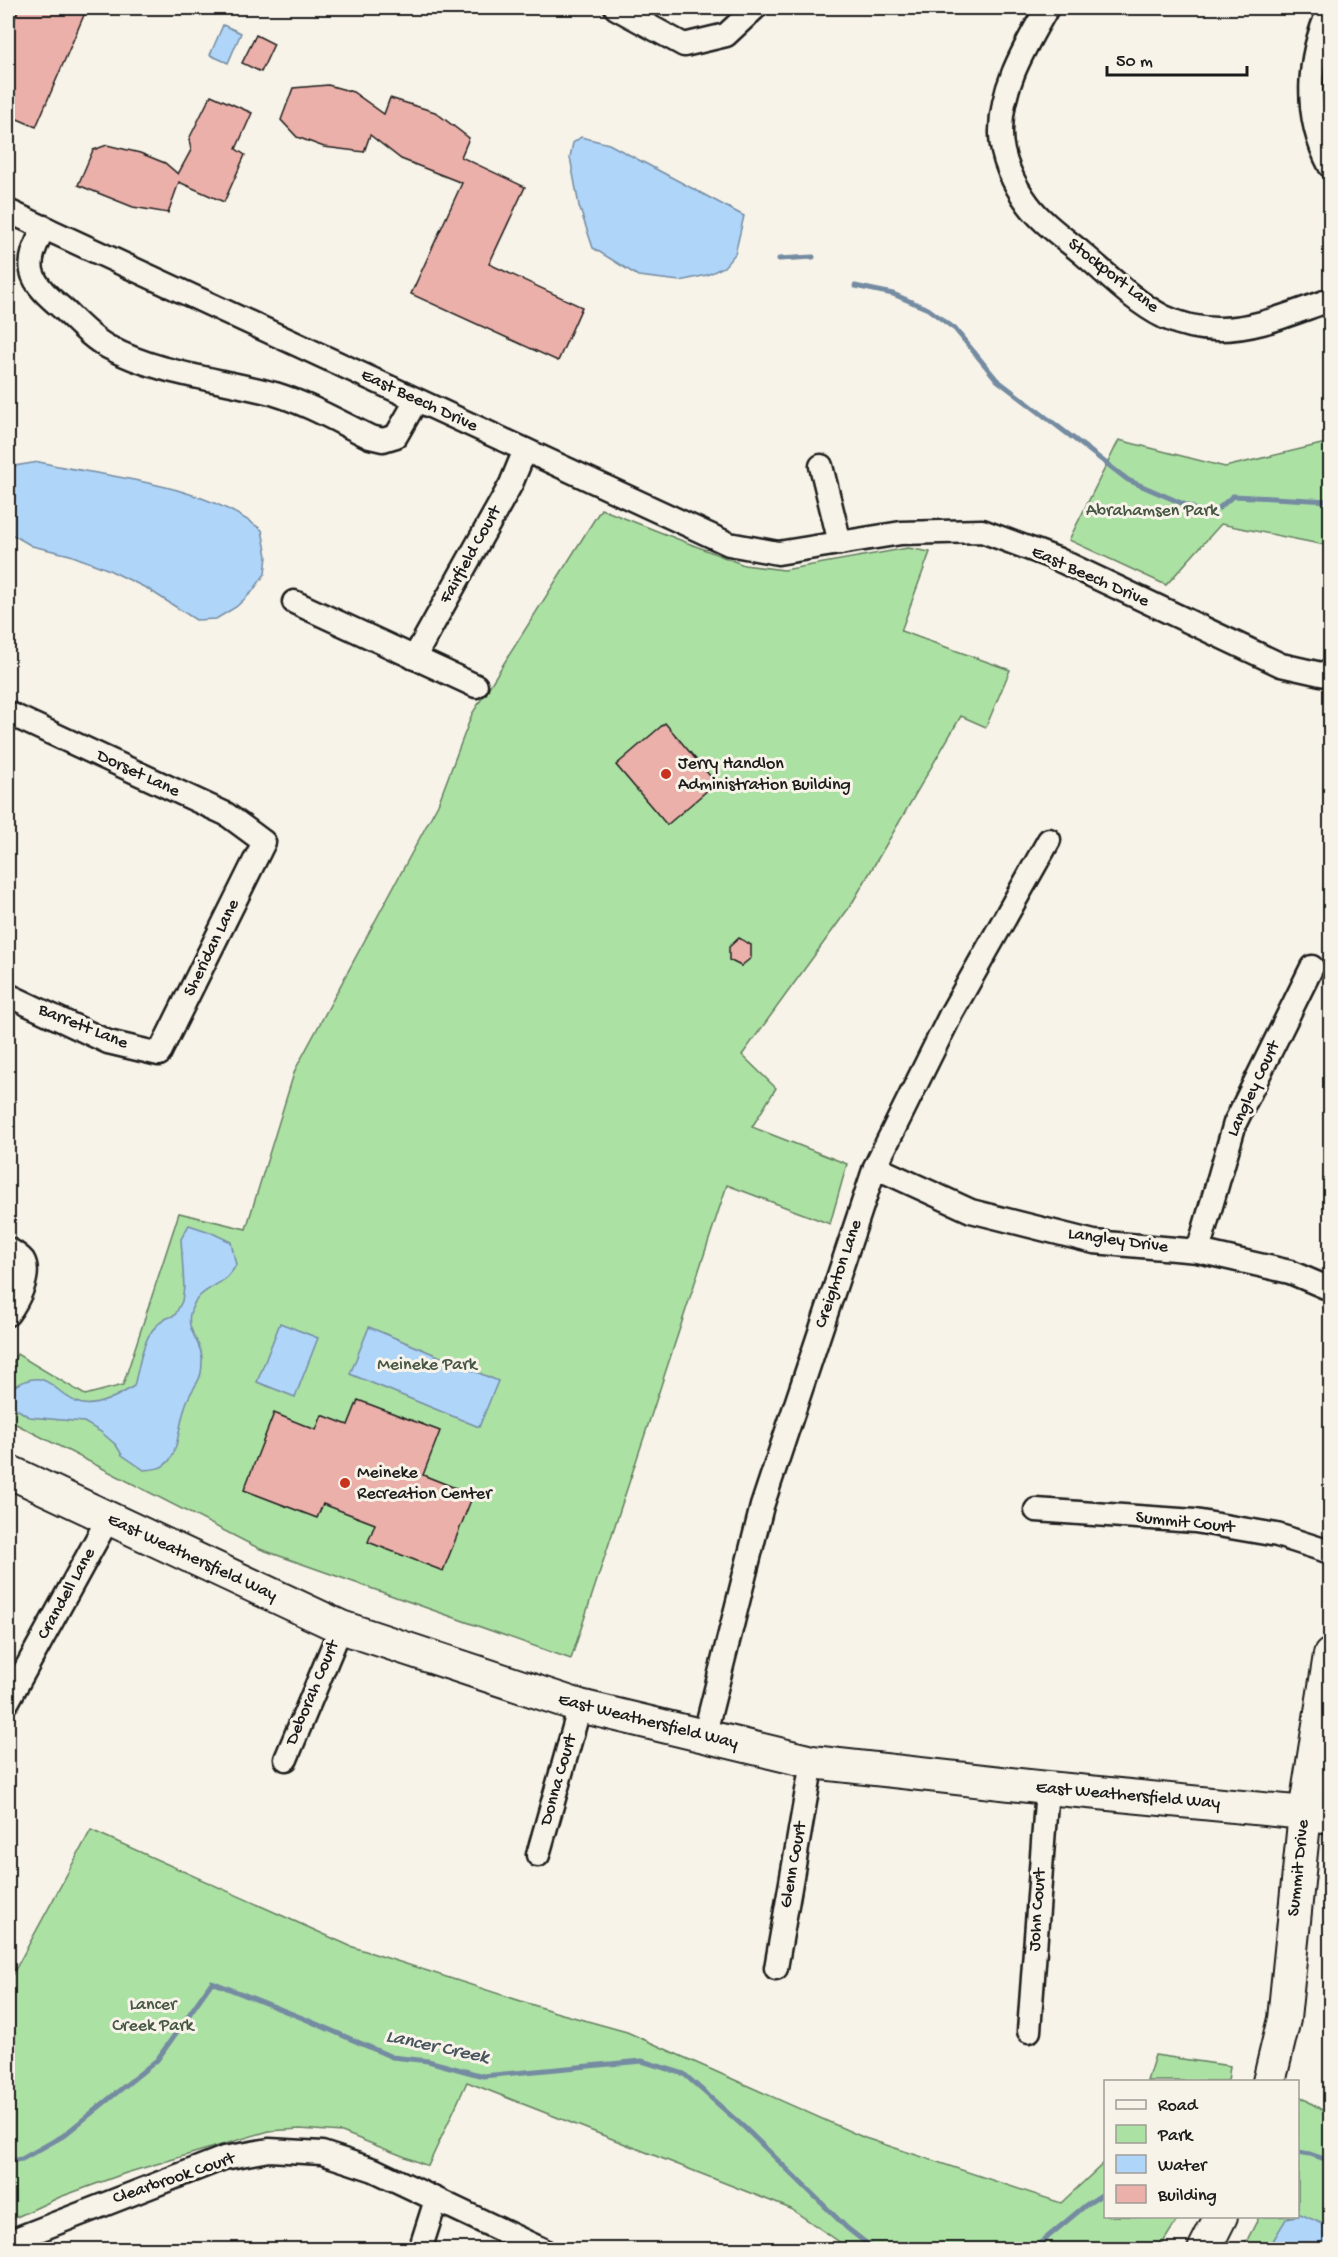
<svg xmlns="http://www.w3.org/2000/svg" width="1338" height="2257" font-family="'Gochi Hand',sans-serif">
<style>
.green{fill:#ace1a4;stroke:#647e60;stroke-width:1.5}
.water{fill:#afd5f9;stroke:#748ba1;stroke-width:1.5}
.lines{fill:none;stroke-linecap:round;stroke-linejoin:round}
.stream{stroke:#748ba1;stroke-width:5}
.building{fill:#ebb0a9;stroke:#1c1c1c;stroke-width:1.5}
.street-casing{stroke:#1c1c1c;stroke-width:27}
.secondary-casing{stroke:#1c1c1c;stroke-width:36}
.street{stroke:#f7f3e8;stroke-width:22}
.secondary{stroke:#f7f3e8;stroke-width:32}
.poi-dot{fill:#c8321e;stroke:#f7f3e8;stroke-width:2}
.labels{text-anchor:middle;dominant-baseline:central;stroke-width:6;stroke-linejoin:round;paint-order:stroke}
.street-label{font-size:18px;fill:#1c1c1c;stroke:#f7f3e8}
.park-label{font-size:18px;fill:#475745;stroke:#f7f3e8}
.poi-label{font-size:18px;fill:#1c1c1c;stroke:#f7f3e8;text-anchor:start}
.water-label{font-size:20px;font-style:italic;fill:#48545e;stroke:#f7f3e8}
</style>
<rect width="100%" height="100%" fill="#f7f3e8"/>
<filter id="ink" filterUnits="userSpaceOnUse"><feTurbulence type="fractalNoise" baseFrequency=".0167" numOctaves="2"/><feDisplacementMap in="SourceGraphic" scale="12" xChannelSelector="R" yChannelSelector="G"/><feConvolveMatrix kernelMatrix="1 2 1 2 8 2 1 2 1" color-interpolation-filters="sRGB"/></filter>
<g filter="url(#ink)">
<g class="green">
<polygon points="1119,440 1225,467 1330,442 1330,546 1221,524 1166,585 1069,540"/>
<polygon points="601,509 744,565 784,570 908,548 930,552 901,631 1010,670 986,727 961,716 851,905 742,1055 776,1088 752,1127 847,1164 830,1224 727,1185 571,1659 260,1549 8,1420 8,1374 17,1354 85,1395 123,1385 179,1213 246,1229 295,1070 438,804 472,714"/>
<polygon points="91,1830 350,1946 555,2012 627,2032 865,2138 1061,2203 1105,2162 1106,2216 1179,2217 1159,2249 850,2249 791,2209 467,2082 428,2166 342,2132 300,2129 269,2131 126,2173 60,2197 8,2221 8,1983"/>
<polygon points="1155,2055 1230,2066 1228,2081 1147,2081"/>
<polygon points="1298,2095 1330,2115 1330,2249 1242,2250 1259,2217 1298,2216"/>
</g>
<g class="water">
<polygon points="223,25 241,33 228,63 210,55"/>
<polygon points="581,137 609,144 744,216 735,254 724,267 707,275 680,281 638,276 593,248 579,206 570,157 573,143"/>
<path d="M39,462C114,479 199,482 262,530L267,556L265,574L252,592L236,607L216,619L196,620L148,589L107,569L70,555L32,546L8,532V467Z"/>
<path d="M189,1225L210,1232L231,1242L236,1265C233,1270 229,1276 225,1279C209,1290 195,1293 190,1314C186,1332 203,1343 202,1361C202,1382 195,1383 188,1399C180,1415 179,1449 169,1461C162,1469 155,1469 144,1470L122,1455L116,1445L101,1432L84,1422L29,1417L12,1406L10,1396L13,1387C47,1367 49,1388 76,1402C93,1410 120,1395 134,1386C142,1357 142,1325 175,1315L182,1301L184,1287L181,1239Z"/>
<polygon points="280,1323 318,1338 295,1397 257,1382"/>
<polygon points="369,1327 498,1381 479,1427 350,1374"/>
<polygon points="1298,2213 1330,2227 1330,2249 1268,2249 1286,2219 1290,2217 1298,2216"/>
</g>
<g class="lines">
<g class="stream">
<polyline points="779,259 813,257"/>
<polyline points="855,286 893,294 928,309 955,329 997,380 1128,480 1193,508"/>
<polyline points="1219,508 1233,496 1330,501"/>
<polyline points="1298,2152 1310,2154 1330,2161"/>
<polyline points="8,2161 22,2159 63,2136 157,2060 212,1982 305,2019 392,2057 428,2061 483,2076 642,2061 684,2074 745,2128 847,2228 875,2250"/>
<polyline points="1032,2250 1086,2205 1106,2192"/>
</g>
</g>
<g class="building">
<polygon points="19,8 87,8 36,127 8,115 8,34"/>
<polygon points="256,35 274,44 261,72 242,63"/>
<polygon points="328,85 353,92 384,114 390,98 435,112 469,138 461,157 525,187 489,264 582,307 558,361 411,294 462,183 401,159 370,135 364,152 324,147 297,137 281,120 293,88"/>
<polygon points="211,95 252,113 236,149 245,155 224,202 179,182 168,213 133,207 78,185 93,150 107,145 140,153 165,163 178,174 191,150 189,139"/>
<polygon points="665,723 716,783 667,825 616,765"/>
<polygon points="739,938 751,945 751,958 741,966 729,960 729,947"/>
<polygon points="358,1400 440,1431 423,1475 473,1495 443,1571 368,1542 375,1524 323,1504 317,1518 244,1490 274,1413 316,1430 322,1415 348,1425"/>
</g>
<g class="lines">
<defs>
<g id="street">
<polyline points="616,8 684,45 726,35 755,8"/>
<path d="M1047,8C1025,47 1000,87 1001,134C1001,158 1014,185 1028,204C1042,223 1064,238 1082,253C1108,275 1134,302 1164,317C1181,325 1199,329 1217,329C1256,330 1294,312 1330,300"/>
<path d="M1330,8C1307,58 1303,115 1330,166"/>
<polyline points="8,211 729,544 778,553 901,533 982,531 1057,559 1281,665 1330,676"/>
<path d="M44,227C38,241 29,256 32,271C35,286 51,299 63,309C77,322 91,338 108,347C158,374 220,379 275,394C308,404 339,422 370,437L383,440L396,436L416,401"/>
<polyline points="821,466 840,543"/>
<polyline points="294,602 476,686"/>
<polyline points="414,658 511,484 525,450"/>
<polyline points="8,713 226,814 264,842 159,1054 108,1042 8,995"/>
<polyline points="875,1167 971,1211 1094,1242 1198,1251 1290,1272 1330,1289"/>
<path d="M8,1249C13,1252 19,1255 23,1260C32,1275 17,1302 8,1314"/>
<polyline points="1198,1251 1235,1123 1312,967"/>
<polyline points="1036,1510 1195,1521 1277,1535 1330,1552"/>
<polyline points="8,1701 108,1519"/>
<polyline points="704,1737 762,1506 875,1167 952,1012 1049,840"/>
<polyline points="286,1759 341,1627"/>
<polyline points="538,1855 580,1706"/>
<polyline points="776,1968 812,1762"/>
<polyline points="1029,2031 1047,1788"/>
<polyline points="8,2242 224,2158 269,2150 322,2153 374,2170 543,2250"/>
<polyline points="420,2250 436,2200"/>
</g>
<g id="secondary">
<polyline points="8,1471 341,1627 580,1706 812,1762 1047,1788 1305,1813 1330,1817"/>
<polyline points="1269,2082 1284,2019 1305,1813 1330,1655"/>
<polyline points="1204,2250 1221,2216"/>
</g>
</defs>
<use href="#street" class="street-casing"/>
<use href="#secondary" class="secondary-casing"/>
<use href="#street" class="street"/>
<use href="#secondary" class="secondary"/>
</g>
</g>
<g class="poi-dot">
<circle cx="666" cy="774" r="6"/>
<circle cx="345" cy="1483" r="6"/>
</g>
<g class="labels">
<g class="street-label">
<text transform="translate(1113 276) rotate(38)">Stockport Lane</text>
<text transform="translate(419 401) rotate(25)">East Beech Drive</text>
<text transform="translate(471 555) rotate(-61)">Fairfield Court</text>
<text transform="translate(1090 577) rotate(24)">East Beech Drive</text>
<text transform="translate(138 774) rotate(25)">Dorset Lane</text>
<text transform="translate(212 948) rotate(-64)">Sheridan Lane</text>
<text transform="translate(83 1027) rotate(22)">Barrett Lane</text>
<text transform="translate(1254 1089) rotate(-65)">Langley Court</text>
<text transform="translate(1118 1241) rotate(8)">Langley Drive</text>
<text transform="translate(839 1274) rotate(-71)">Creighton Lane</text>
<text transform="translate(1185 1523) rotate(6)">Summit Court</text>
<text transform="translate(192 1558) rotate(25)">East Weathersfield Way</text>
<text transform="translate(67 1594) rotate(-61)">Crandell Lane</text>
<text transform="translate(313 1693) rotate(-67)">Deborah Court</text>
<text transform="translate(648 1722) rotate(14)">East Weathersfield Way</text>
<text transform="translate(559 1780) rotate(-74)">Donna Court</text>
<text transform="translate(1128 1796) rotate(5)">East Weathersfield Way</text>
<text transform="translate(794 1865) rotate(-80)">Glenn Court</text>
<text transform="translate(1299 1868) rotate(-84)">Summit Drive</text>
<text transform="translate(1038 1910) rotate(-86)">John Court</text>
<text transform="translate(174 2179) rotate(-19)">Clearbrook Court</text>
</g>
<g class="park-label">
<text x="1152" y="511">Abrahamsen Park</text>
<text x="427" y="1365">Meineke Park</text>
<text x="153" y="2005">Lancer<tspan x="153" dy="21">Creek Park</tspan></text>
</g>
<g class="poi-label">
<text x="678" y="764">Jerry Handlon<tspan x="678" dy="21">Administration Building</tspan></text>
<text x="357" y="1473">Meineke<tspan x="357" dy="21">Recreation Center</tspan></text>
</g>
<g class="water-label">
<text transform="translate(437 2048) rotate(12)">Lancer Creek</text>
</g>
</g>
<rect width="1338" height="2257" fill="none" stroke="#f7f3e8" stroke-width="30"/>
<rect x="15" y="15" width="1308" height="2227" fill="none" stroke="#1c1c1c" stroke-width="2" filter="url(#ink)"/>
<rect x="1104" y="2080" width="195" height="138" fill="#f7f3e8" stroke="#9f9d96" stroke-width="1.5"/>
<rect x="1116" y="2100" width="30" height="9" fill="#f7f3e8" stroke="#9f9d96" stroke-width="1.5"/>
<text x="1158" y="2110" font-size="18" fill="#1c1c1c">Road</text>
<rect x="1116" y="2125" width="30" height="18" fill="#ace1a4" stroke="#9f9d96" stroke-width="1.5"/>
<text x="1158" y="2140" font-size="18" fill="#1c1c1c">Park</text>
<rect x="1116" y="2155" width="30" height="18" fill="#afd5f9" stroke="#9f9d96" stroke-width="1.5"/>
<text x="1158" y="2170" font-size="18" fill="#1c1c1c">Water</text>
<rect x="1116" y="2185" width="30" height="18" fill="#ebb0a9" stroke="#9f9d96" stroke-width="1.5"/>
<text x="1158" y="2200" font-size="18" fill="#1c1c1c">Building</text>
<path d="M1107 66v9h140v-9" fill="none" stroke="#1c1c1c" stroke-width="3"/>
<text x="1116" y="66" font-size="18" fill="#1c1c1c" stroke="#f7f3e8" stroke-width="4.5" paint-order="stroke">50 m</text>
</svg>
